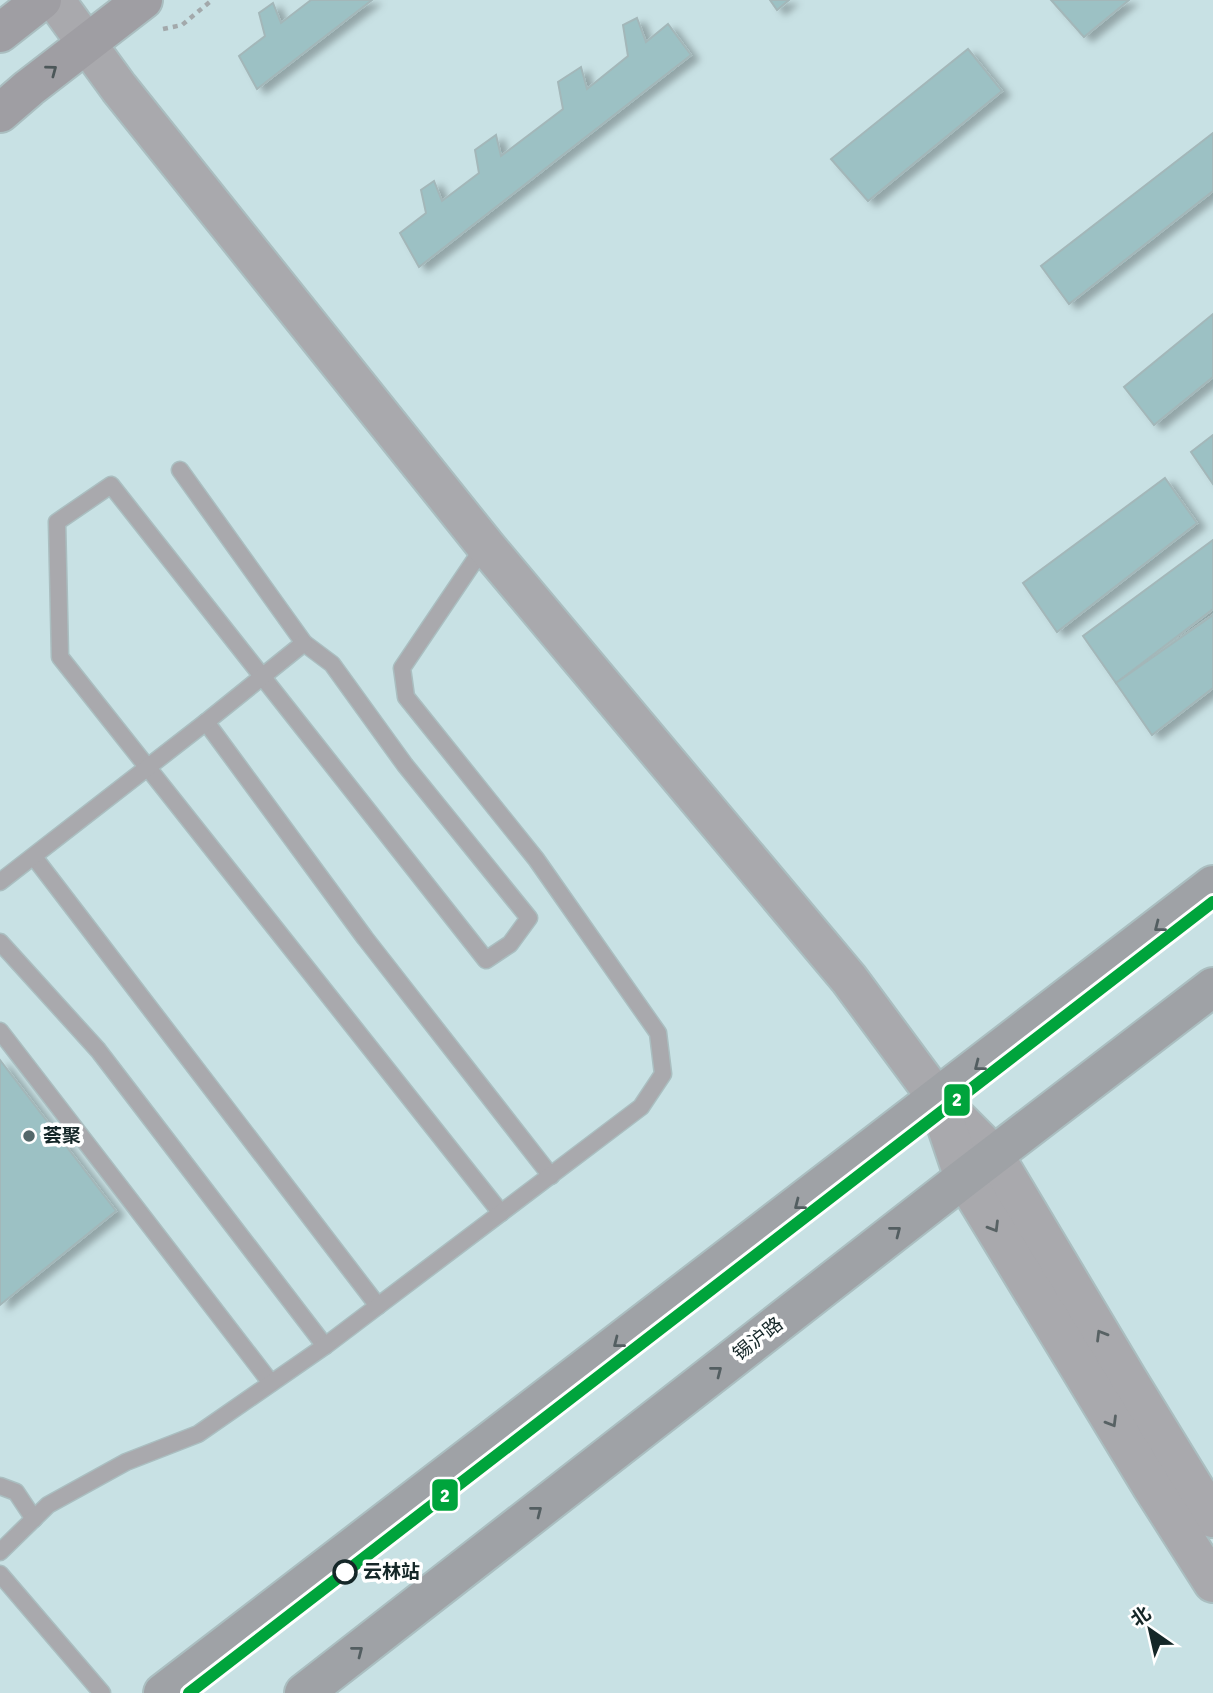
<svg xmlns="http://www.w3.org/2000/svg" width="1213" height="1693" font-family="Signika,'Noto Sans SC',sans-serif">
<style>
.building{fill:#9cc1c4;stroke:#a3b7b9;stroke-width:2;filter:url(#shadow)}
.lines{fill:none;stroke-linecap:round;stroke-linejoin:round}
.service-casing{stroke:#aabec0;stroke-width:19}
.tertiary-casing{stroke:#aabec0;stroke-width:42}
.secondary-casing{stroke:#aabec0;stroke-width:42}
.primary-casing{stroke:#aabec0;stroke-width:42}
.path{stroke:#a3a9ab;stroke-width:4.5;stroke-dasharray:5 5;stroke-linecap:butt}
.service{stroke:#a9a9ad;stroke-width:16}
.tertiary{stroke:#a9a9ad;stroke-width:38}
.secondary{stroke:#9f9ea3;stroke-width:38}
.primary{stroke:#9fa2a6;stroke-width:38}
.metro-1-casing{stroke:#fff;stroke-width:18}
.metro-1{stroke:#00a43c;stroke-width:12}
.oneway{stroke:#4c5759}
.oneway2{stroke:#535e61}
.oneway3{stroke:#586264}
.poi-dot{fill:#54686a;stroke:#fff;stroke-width:2.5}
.stop-dot{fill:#fff;stroke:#152728;stroke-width:3.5}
.labels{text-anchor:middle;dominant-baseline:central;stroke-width:7;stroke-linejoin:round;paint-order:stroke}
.poi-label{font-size:19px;font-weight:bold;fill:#152728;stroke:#fff;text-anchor:start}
.street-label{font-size:19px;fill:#152728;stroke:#fff}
.stop-label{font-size:19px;font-weight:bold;fill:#152728;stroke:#fff;text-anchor:start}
.line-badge{stroke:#fff;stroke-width:2.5}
.badge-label{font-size:19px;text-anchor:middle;font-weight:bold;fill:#fff}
</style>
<defs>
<filter id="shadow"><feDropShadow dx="8" dy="4.5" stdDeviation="3.5" flood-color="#0004"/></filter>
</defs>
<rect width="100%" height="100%" fill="#c8e1e4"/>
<g class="building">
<polygon points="311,0 372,0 257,89 239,56 265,36 259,13 273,3 281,23"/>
<polygon points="770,0 789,0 777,10"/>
<polygon points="1051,0 1129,0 1084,37"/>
<polygon points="637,18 646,42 668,24 691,55 419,267 400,233 426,213 421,190 434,181 442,201 479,173 475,150 496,135 501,156 563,109 558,82 581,67 587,89 628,56 623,25"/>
<polygon points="968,49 1002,91 868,201 831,159"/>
<polygon points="1213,133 1213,191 1069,304 1041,266"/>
<polygon points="1213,314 1213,377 1154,425 1124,387"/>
<polygon points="1213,435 1213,484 1191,452"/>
<polygon points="1165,478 1197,523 1057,632 1023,583"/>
<polygon points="1213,540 1213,609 1116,683 1083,636"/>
<polygon points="1213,615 1213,688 1152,735 1116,683"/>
<polygon points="0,1060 116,1211 0,1305"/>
</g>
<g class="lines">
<defs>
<g id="service">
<polyline points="180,470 304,643 332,664 405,765 529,918 510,944 486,960 111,485 57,522 60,657 501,1213"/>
<polyline points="206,722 365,938 551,1176"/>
<polyline points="34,857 378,1306"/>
<polyline points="0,882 206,722 304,643"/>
<polyline points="0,942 98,1050 325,1346"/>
<polyline points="0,1031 271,1383"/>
<polyline points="0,1486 16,1492 34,1519"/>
<polyline points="0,1552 48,1505 126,1462 198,1434 325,1346 641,1107 663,1074 658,1033 536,859 406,697 402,668 485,545"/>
<polyline points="0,1574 102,1693"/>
</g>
<g id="tertiary">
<polyline points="55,0 119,88 485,545 849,979 937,1098 994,1155 1127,1378 1213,1518"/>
<polyline points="940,1107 964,1178 1152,1487 1213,1583"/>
</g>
<g id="secondary">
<polyline points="0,33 42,0"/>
<polyline points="0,113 29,88 143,0"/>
</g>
<g id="primary">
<polyline points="163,1693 1213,885"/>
<polyline points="304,1693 964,1178 1213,987"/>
</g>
</defs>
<use href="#service" class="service-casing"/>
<use href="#tertiary" class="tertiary-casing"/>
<use href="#secondary" class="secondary-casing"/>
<use href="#primary" class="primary-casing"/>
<polyline class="path" points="163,29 182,25 212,0"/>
<use href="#service" class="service"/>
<use href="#tertiary" class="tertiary"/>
<use href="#secondary" class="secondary"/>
<use href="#primary" class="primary"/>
<defs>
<polyline id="metro-1" points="189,1693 1213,902"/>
</defs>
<use href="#metro-1" class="metro-1-casing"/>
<use href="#metro-1" class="metro-1"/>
</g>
<defs><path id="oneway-chevron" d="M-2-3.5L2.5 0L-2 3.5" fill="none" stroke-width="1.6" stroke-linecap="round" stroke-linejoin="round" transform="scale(1.75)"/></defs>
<use class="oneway" href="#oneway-chevron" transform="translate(52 70) rotate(-37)"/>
<g class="oneway2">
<use href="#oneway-chevron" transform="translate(1159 927) rotate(142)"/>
<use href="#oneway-chevron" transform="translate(979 1066) rotate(142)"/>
<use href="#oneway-chevron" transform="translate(799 1205) rotate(142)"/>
<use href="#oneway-chevron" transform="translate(896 1231) rotate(-38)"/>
<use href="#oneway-chevron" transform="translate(618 1343) rotate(142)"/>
<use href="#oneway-chevron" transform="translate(717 1371) rotate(-38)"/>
<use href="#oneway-chevron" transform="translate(537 1511) rotate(-38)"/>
<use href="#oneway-chevron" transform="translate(358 1651) rotate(-38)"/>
</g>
<g class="oneway3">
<use href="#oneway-chevron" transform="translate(994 1227) rotate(59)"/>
<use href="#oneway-chevron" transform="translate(1101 1335) rotate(-121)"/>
<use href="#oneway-chevron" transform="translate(1112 1422) rotate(59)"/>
</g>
<circle class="poi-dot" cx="29" cy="1136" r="7"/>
<circle class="stop-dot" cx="345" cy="1572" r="11"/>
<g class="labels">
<g class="poi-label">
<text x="43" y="1136">荟聚</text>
</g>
<g class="street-label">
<text transform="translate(758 1339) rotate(-38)">锡沪路</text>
</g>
<g class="stop-label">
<text x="363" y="1572">云林站</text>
</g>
</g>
<g class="line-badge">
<rect x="943" y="1083" width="28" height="34" rx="7" fill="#00a43c"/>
<rect x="431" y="1478" width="28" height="34" rx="7" fill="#00a43c"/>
</g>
<g class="badge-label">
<text x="957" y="1106">2</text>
<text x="445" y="1502">2</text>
</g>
<g transform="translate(1150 1630) rotate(326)" stroke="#ffffff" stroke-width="5" paint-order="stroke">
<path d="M0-5L12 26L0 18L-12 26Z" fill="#152728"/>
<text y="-10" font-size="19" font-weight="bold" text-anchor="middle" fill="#152728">北</text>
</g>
</svg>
